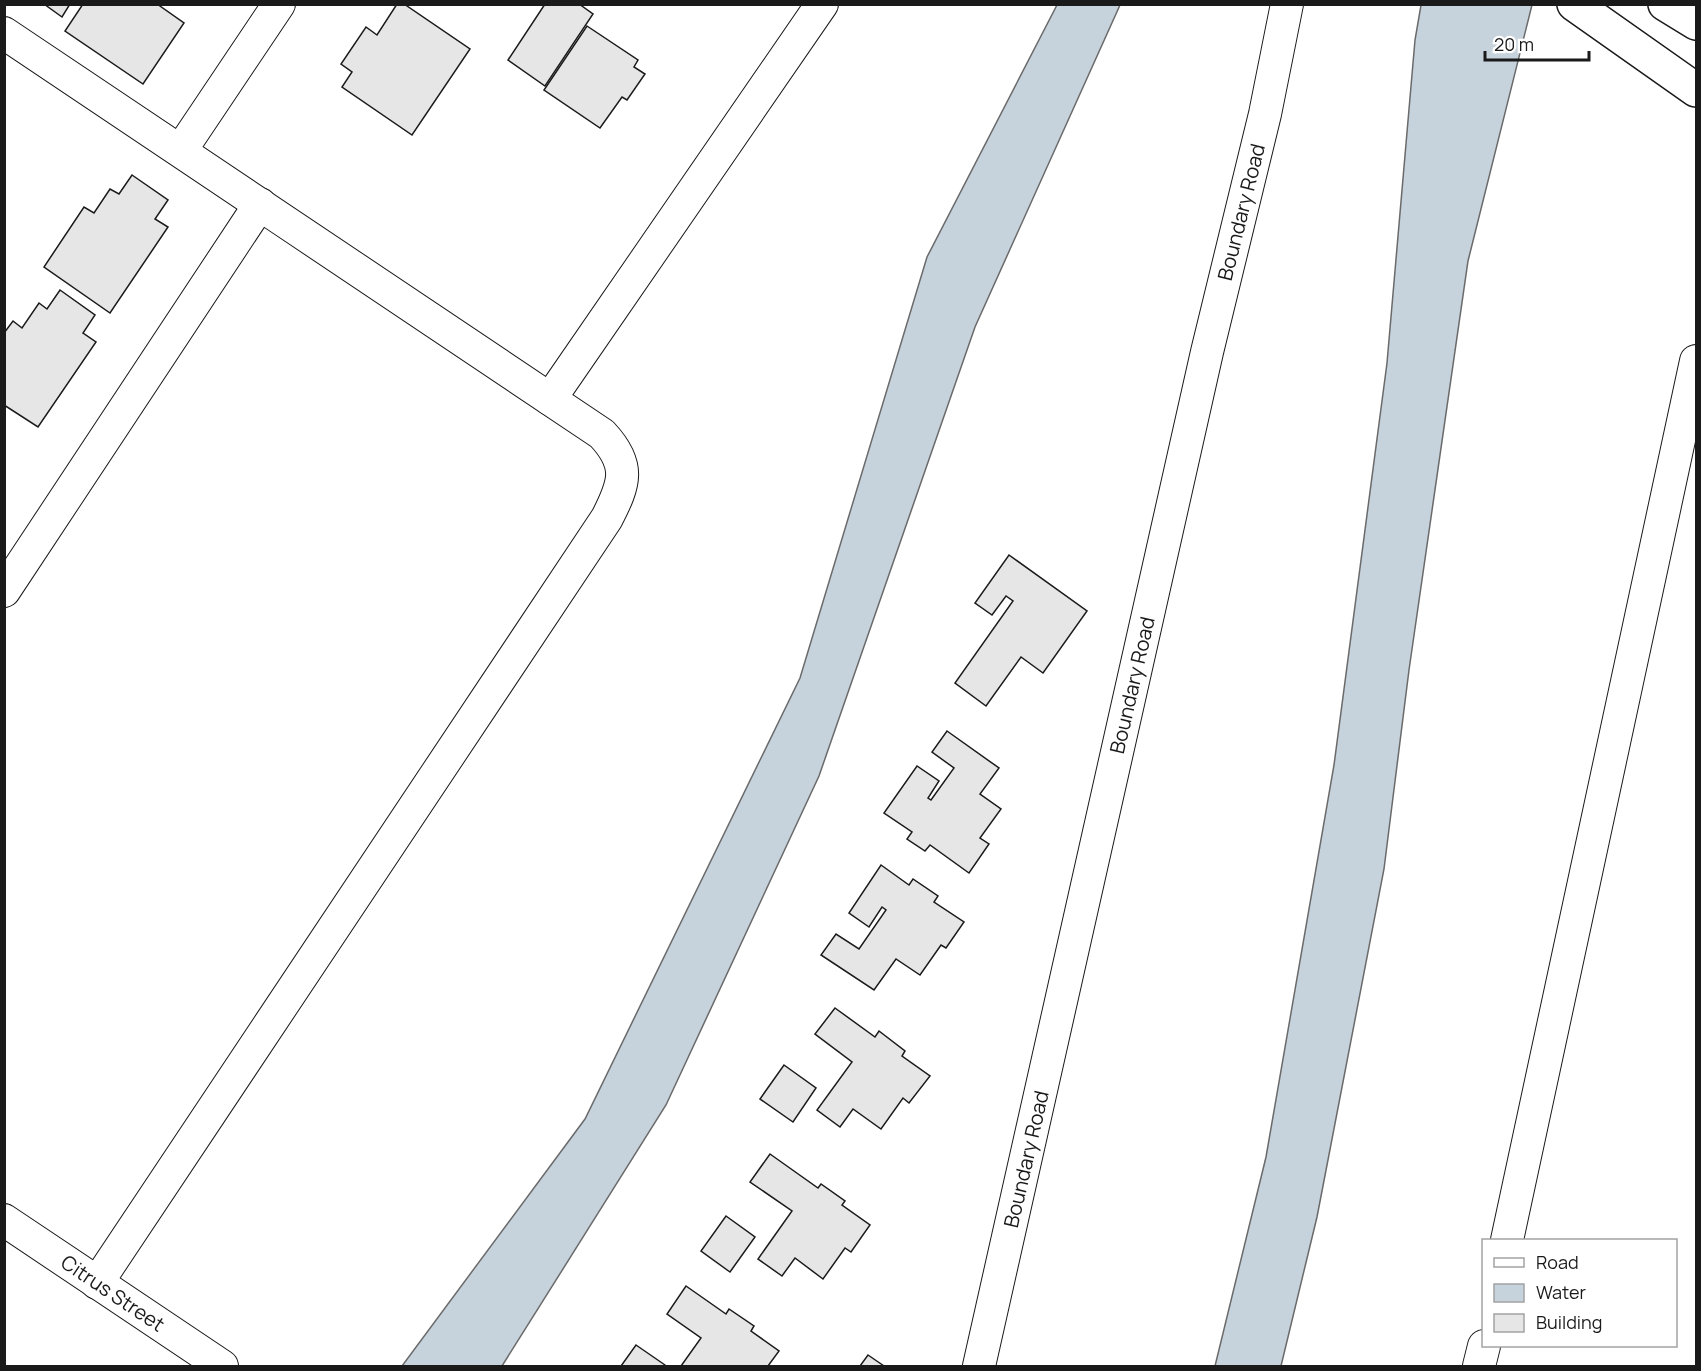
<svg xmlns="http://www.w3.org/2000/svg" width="1701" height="1371" font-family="Manrope,sans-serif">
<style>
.water{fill:#c6d2dc;stroke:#6a6a6a;stroke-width:1.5}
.building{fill:#e6e6e6;stroke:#1a1a1a;stroke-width:1.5}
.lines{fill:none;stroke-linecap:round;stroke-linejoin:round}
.street-casing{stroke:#1a1a1a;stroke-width:34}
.secondary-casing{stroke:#1a1a1a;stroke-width:36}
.street{stroke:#fff;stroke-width:32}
.secondary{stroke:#fff;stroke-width:33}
.labels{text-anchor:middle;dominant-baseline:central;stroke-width:4.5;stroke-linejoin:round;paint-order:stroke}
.street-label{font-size:20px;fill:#1a1a1a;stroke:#fff}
</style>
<rect width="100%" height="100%" fill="#fff"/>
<g class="water">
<polygon points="1057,5 1120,5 975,327 819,776 666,1105 502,1366 402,1366 585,1119 800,678 927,257"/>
<polygon points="1421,5 1532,5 1468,261 1409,670 1384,869 1317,1217 1281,1366 1215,1366 1266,1157 1334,765 1387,363 1415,40"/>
</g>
<g class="building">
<polygon points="44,4 70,4 62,17"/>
<polygon points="83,4 157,4 184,23 143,84 65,31"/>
<polygon points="397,4 404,4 470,49 412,135 342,87 352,72 341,64 366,27 377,35"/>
<polygon points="545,4 579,4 593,14 545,86 508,60"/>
<polygon points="587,26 638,60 634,67 645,74 627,100 622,97 600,128 544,90"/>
<polygon points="132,175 168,200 155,219 168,227 110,313 44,267 84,207 94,213 110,189 119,194"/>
<polygon points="60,290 95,315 83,333 96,342 38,427 4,405 4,333 13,321 22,328 39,303 47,309"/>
<polygon points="1009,555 1087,611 1043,673 1021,657 986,706 955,683 1013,601 1006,596 992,615 975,603"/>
<polygon points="947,731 999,768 980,794 1001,809 980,838 989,844 969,873 930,845 925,851 907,839 912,832 884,813 917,766 939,781 928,798 931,800 954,768 932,752"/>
<polygon points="881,865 909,885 913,879 938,896 934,902 964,922 946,948 941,945 920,975 896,959 874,990 821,955 836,934 859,949 886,910 882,907 869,927 849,913"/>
<polygon points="835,1008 875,1037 879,1031 905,1051 902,1056 930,1076 909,1103 903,1098 881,1129 853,1109 840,1127 817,1110 852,1062 815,1034"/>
<polygon points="784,1065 816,1088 793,1122 760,1099"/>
<polygon points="770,1154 818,1188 821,1184 845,1201 842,1205 870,1225 851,1252 845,1248 823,1279 795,1258 782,1276 758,1259 792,1211 750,1182"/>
<polygon points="726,1216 755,1237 730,1272 701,1251"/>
<polygon points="686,1286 726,1314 729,1309 754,1326 751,1331 779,1351 768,1366 681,1366 701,1338 667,1314"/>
<polygon points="636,1345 665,1365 664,1366 621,1366"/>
<polygon points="868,1355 884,1366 860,1366"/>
</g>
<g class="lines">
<defs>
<g id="street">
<path d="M4,33L602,434C631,465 625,483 607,518L97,1283"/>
<polyline points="181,150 279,4"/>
<polyline points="550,399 822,4"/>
<polyline points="4,591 260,204"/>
<polyline points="4,1220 222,1366"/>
<polyline points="1507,1240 1696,361"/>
<polyline points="979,1366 1207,352 1265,114 1287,4"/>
<polyline points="1479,1366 1484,1346"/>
</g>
<g id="secondary">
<polyline points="1574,4 1696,90"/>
<polyline points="1665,4 1696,23"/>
</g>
</defs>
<use href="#street" class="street-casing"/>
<use href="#secondary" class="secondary-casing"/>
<use href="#street" class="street"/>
<use href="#secondary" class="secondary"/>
</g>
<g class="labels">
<g class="street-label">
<text transform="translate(1241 212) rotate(-76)">Boundary Road</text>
<text transform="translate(1132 685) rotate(-77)">Boundary Road</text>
<text transform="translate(1026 1159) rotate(-77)">Boundary Road</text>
<text transform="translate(113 1293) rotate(34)">Citrus Street</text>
</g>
</g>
<rect width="1701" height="1371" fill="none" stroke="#1a1a1a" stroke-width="12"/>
<rect x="1482" y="1239" width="195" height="108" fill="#ffffff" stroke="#a3a3a3" stroke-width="1.5"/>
<rect x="1494" y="1258" width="30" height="9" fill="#ffffff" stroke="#a3a3a3" stroke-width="1.5"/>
<text x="1536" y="1269" font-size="18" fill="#1a1a1a">Road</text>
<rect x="1494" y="1284" width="30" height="18" fill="#c6d2dc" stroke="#a3a3a3" stroke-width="1.5"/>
<text x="1536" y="1299" font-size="18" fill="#1a1a1a">Water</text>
<rect x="1494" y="1314" width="30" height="18" fill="#e6e6e6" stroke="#a3a3a3" stroke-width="1.5"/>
<text x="1536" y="1329" font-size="18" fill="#1a1a1a">Building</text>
<path d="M1485 51v9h104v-9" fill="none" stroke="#1a1a1a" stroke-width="3"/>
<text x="1494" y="51" font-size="18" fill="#1a1a1a" stroke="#ffffff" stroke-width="4.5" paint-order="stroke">20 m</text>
</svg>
